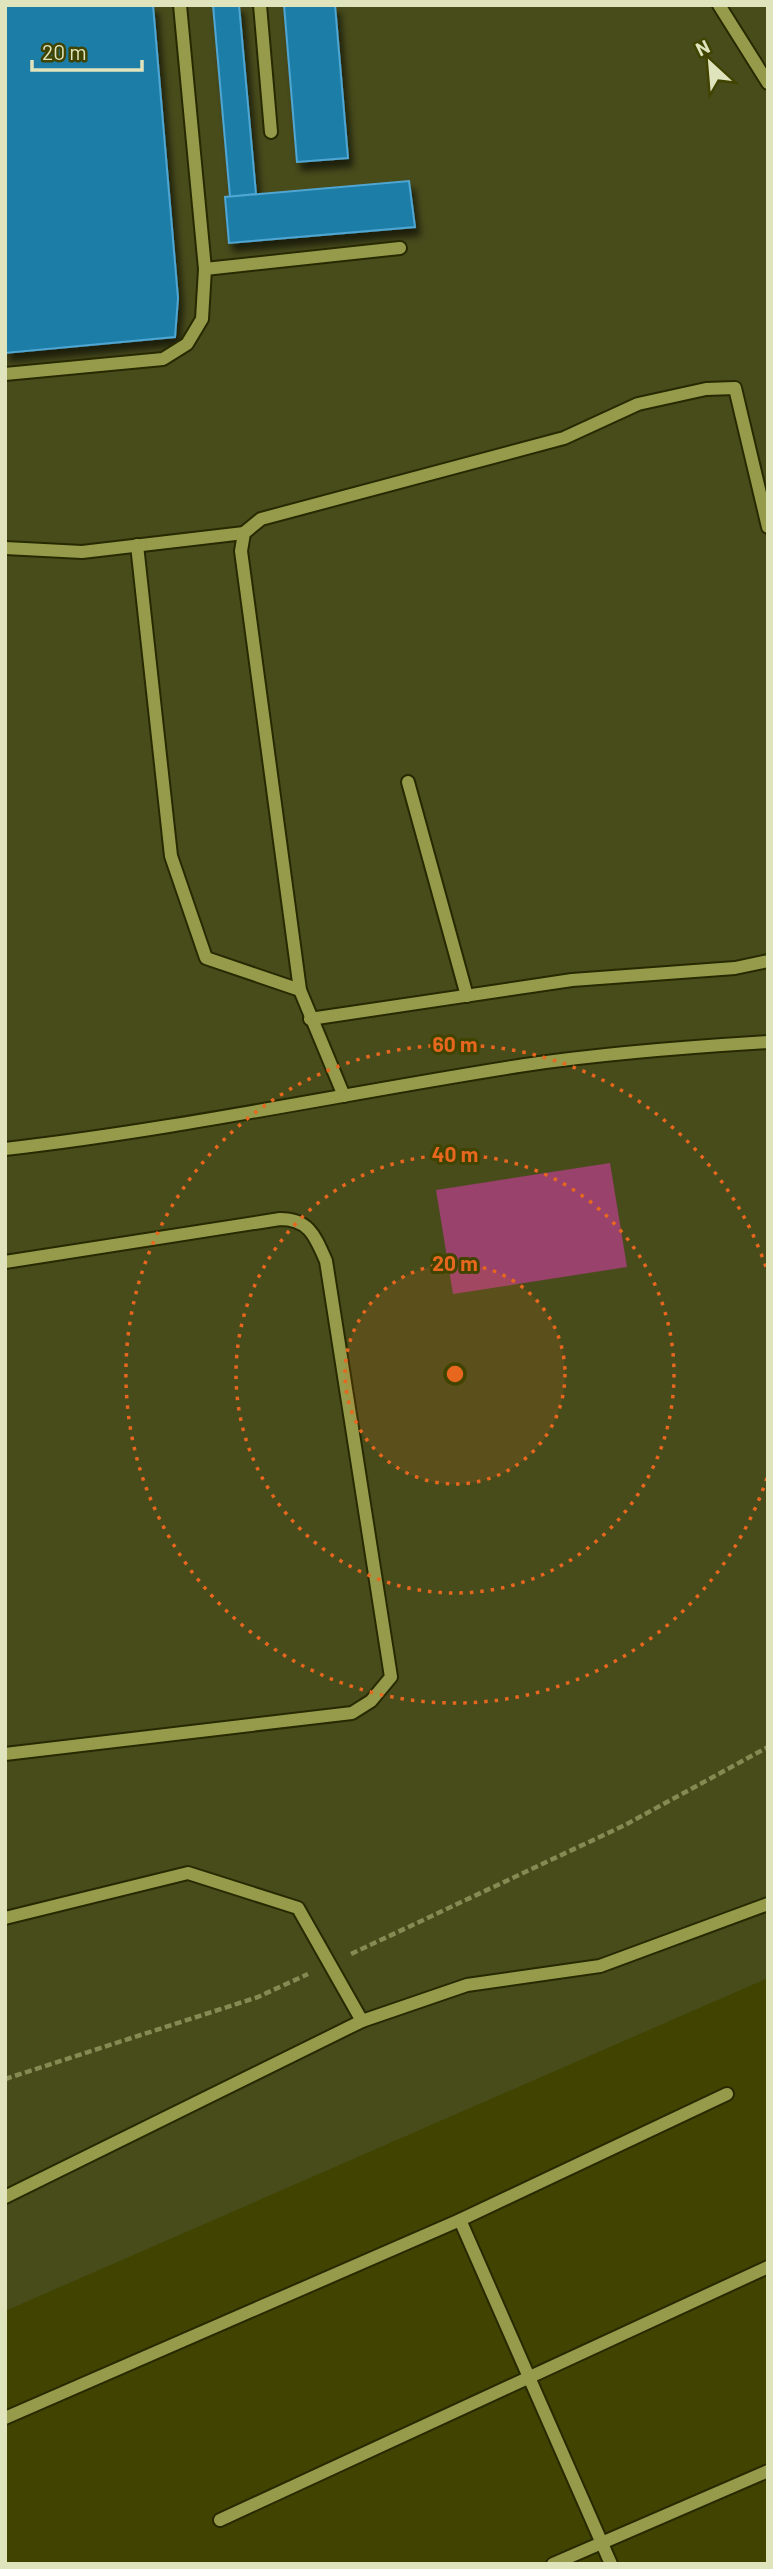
<svg xmlns="http://www.w3.org/2000/svg" width="773" height="2569" font-family="Barlow,sans-serif">
<style>
.built{fill:#484c1b}
.green{fill:#99426b}
.building{fill:#1d7da7;stroke:#4fa6d3;stroke-width:2;filter:url(#shadow)}
.lines{fill:none;stroke-linecap:round;stroke-linejoin:round}
.minor-casing{stroke:#272900;stroke-width:16}
.path{stroke:#858952;stroke-width:4.5;stroke-dasharray:7 3.5;stroke-linecap:butt}
.minor{stroke:#959b4a;stroke-width:12}
.ring{fill:none;stroke:#e7671e;stroke-width:3.5;stroke-dasharray:3.5 7}
.centre{fill:#e7671e;stroke:#404400;stroke-width:3.5}
.ring-label{font-size:21px;text-anchor:middle;font-weight:bold;fill:#e7671e;stroke:#404400;stroke-width:6;stroke-linejoin:round;paint-order:stroke}
</style>
<defs>
<filter id="shadow"><feDropShadow dx="4.5" dy="8" stdDeviation="3.5" flood-color="#0009"/></filter>
</defs>
<rect width="100%" height="100%" fill="#404400"/>
<polygon class="built" points="5,5 768,5 768,1978 5,2311"/>
<polygon class="green" points="610,1163 627,1267 453,1294 436,1190"/>
<g class="building">
<polygon points="5,5 153,5 178,298 175,337 5,353"/>
<polygon points="213,5 239,5 256,194 230,197"/>
<polygon points="284,5 335,5 348,158 297,162"/>
<polygon points="409,181 415,227 229,243 225,197"/>
</g>
<g class="lines">
<defs>
<g id="minor">
<polyline points="260,5 271,132"/>
<polyline points="719,5 768,83"/>
<polyline points="205,269 400,248"/>
<polyline points="5,374 163,359 187,344 202,319 205,269 180,5"/>
<polyline points="137,545 171,856 206,958 300,990"/>
<polyline points="5,548 82,552 244,533"/>
<polyline points="408,782 467,996"/>
<polyline points="310,1019 572,980 735,968 768,961"/>
<polyline points="344,1096 300,990 241,551 244,533 261,519 564,438 638,404 706,389 735,388 768,527"/>
<path d="M5,1149C180,1129 351,1092 525,1065C605,1053 686,1047 768,1042"/>
<path d="M5,1262L280,1219C309,1219 315,1236 326,1261L391,1677L371,1701L352,1713L5,1754"/>
<polyline points="5,1918 188,1873 298,1908 362,2021"/>
<polyline points="5,2197 362,2021 467,1985 600,1966 768,1904"/>
<polyline points="460,2220 611,2564"/>
<polyline points="5,2418 460,2220 727,2094"/>
<polyline points="220,2520 768,2267"/>
<polyline points="553,2564 768,2471"/>
</g>
</defs>
<use href="#minor" class="minor-casing"/>
<g class="path">
<polyline points="351,1954 625,1825 768,1747"/>
<polyline points="5,2079 258,1997 308,1974"/>
</g>
<use href="#minor" class="minor"/>
</g>
<circle cx="455" cy="1374" r="110" fill="#e7671e" fill-opacity=".12"/>
<g class="ring">
<circle cx="455" cy="1374" r="110"/>
<circle cx="455" cy="1374" r="219"/>
<path d="M767 1478A329 329 0 1 1 767 1270"/>
</g>
<circle cx="455" cy="1374" r="10" class="centre"/>
<g class="ring-label">
<text x="455" y="1052">60 m</text>
<text x="455" y="1162">40 m</text>
<text x="455" y="1271">20 m</text>
</g>
<rect width="773" height="2569" fill="none" stroke="#dfe4bc" stroke-width="14"/>
<g transform="translate(710 63) rotate(334)" stroke="#404400" stroke-width="5" paint-order="stroke">
<path d="M0-5L12 26L0 18L-12 26Z" fill="#dfe4bc"/>
<text y="-10" font-size="19" font-weight="bold" text-anchor="middle" fill="#dfe4bc">N</text>
</g>
<path d="M32 60v10h110v-10" fill="none" stroke="#dfe4bc" stroke-width="3.5"/>
<text x="42" y="60" font-size="21" fill="#dfe4bc" stroke="#404400" stroke-width="5" paint-order="stroke">20 m</text>
</svg>
